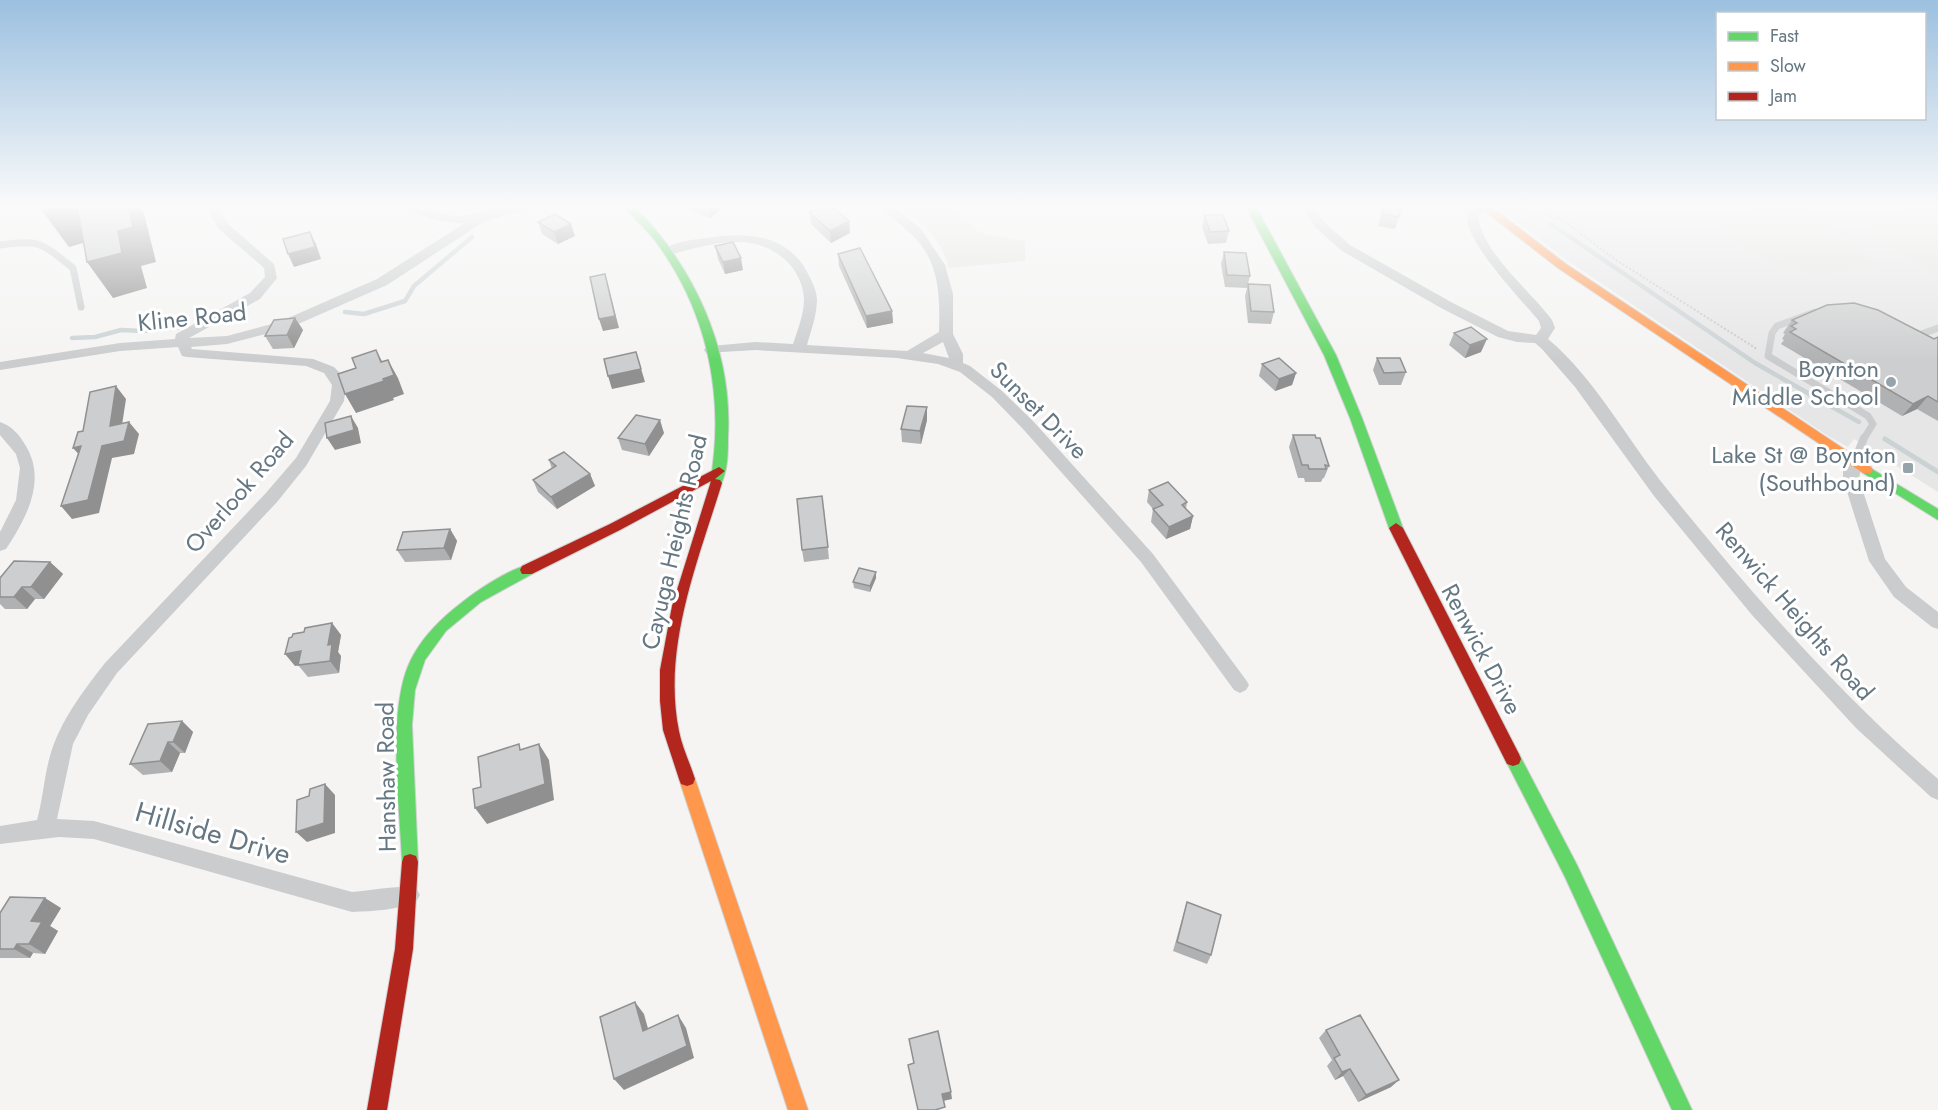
<svg xmlns="http://www.w3.org/2000/svg" width="1938" height="1110" font-family="Jost,sans-serif">
<style>
.built{fill:#e5e6e5}
.green{fill:#e4e7e1}
.lines{fill:none;stroke-linecap:round;stroke-linejoin:round}
.stream-far1{stroke:#cad2d4;stroke-width:4.5}
.stream{stroke:#cad2d4;stroke-width:5}
.fast-casing{stroke:#d1d2d3;stroke-width:2}
.slow-casing{stroke:#d1d2d3;stroke-width:2}
.jam-casing{stroke:#d1d2d3;stroke-width:2}
.path{stroke:#c8c9c9;stroke-width:2;stroke-dasharray:2 2;stroke-linecap:butt}
.lane-far1{stroke:#cacccd;stroke-width:7}
.lane{stroke:#cacccd;stroke-width:8}
.street{fill:#cacccd;fill-rule:evenodd}
.fast{fill:#63d668;fill-rule:evenodd}
.slow{fill:#ff974d;fill-rule:evenodd}
.jam{fill:#b3261e;fill-rule:evenodd}
.wall{fill:#b0b1b2}
.shaded-wall{fill:#909091}
.building{fill:#cdcecf;stroke:#909091;stroke-width:1.5}
.poi-dot{fill:#97a3aa;stroke:#fff;stroke-width:2}
.labels{text-anchor:middle;dominant-baseline:central;stroke-width:6;stroke-linejoin:round;paint-order:stroke}
.street-label{font-size:24px;fill:#657782;stroke:#fff}
.poi-label{font-size:24px;fill:#657782;stroke:#fff;text-anchor:end}
.near-street-label{font-size:28px;fill:#657782;stroke:#fff}
</style>
<rect width="100%" height="100%" fill="#f5f4f3"/>
<polygon class="built" points="1495,205 1938,205 1938,492 1854,439 1848,447 1828,436 1568,261"/>
<g class="green">
<path d="M899,205H954L979,233L1025,241V261L949,268C941,240 923,221 899,205Z"/>
<polygon points="1895,205 1938,205 1938,277 1857,222 1907,214"/>
<path d="M1788,210L1800,211L1880,266C1861,268 1843,272 1824,273C1780,274 1737,245 1702,221Z"/>
</g>
<g class="lines">
<g class="stream-far1">
<polyline points="1551,224 1755,363 1859,422"/>
<polyline points="345,312 364,314 405,301 414,286 472,237"/>
<polyline points="72,338 95,337 121,330 144,331 180,327"/>
</g>
<polyline class="stream" points="1885,439 1938,472"/>
<defs>
<g id="fast">
<path d="M622,205H633C694,266 733,350 728,437C728,452 728,472 720,486H712L710,483C725,400 709,316 659,246C649,231 634,219 622,205Z"/>
<polygon points="1245,205 1255,205 1336,355 1362,418 1403,528 1401,531 1396,533 1389,528 1350,418 1324,355"/>
<polygon points="1867,466 1938,509 1938,520 1863,473 1861,470"/>
<path d="M527,565L532,566L534,570L532,574L481,602L446,631L425,660L415,690L412,725L418,862L416,868L410,870L404,868L402,862C400,806 385,702 414,654C426,633 442,618 460,604C477,590 506,571 527,565Z"/>
<polygon points="1513,752 1519,754 1577,865 1692,1110 1672,1110 1565,877 1505,759 1507,754"/>
</g>
<g id="slow">
<polygon points="1477,205 1489,205 1566,264 1871,467 1873,470 1871,473 1863,473 1558,268"/>
<polygon points="687,772 693,774 695,779 808,1110 788,1110 679,779 681,774"/>
</g>
<g id="jam">
<path d="M719,467L725,471L715,479L720,480L722,483C698,561 662,648 679,731C682,747 690,763 695,779L693,784L687,786L681,784L679,779L663,730L660,701V670L672,606L711,481L620,530L532,574H522L520,570L522,566L610,524Z"/>
<polygon points="1396,523 1403,528 1519,754 1521,759 1519,764 1513,766 1507,764 1389,528"/>
<polygon points="410,854 416,856 418,862 413,949 387,1110 367,1110 395,949 402,862 404,856"/>
</g>
</defs>
<use href="#fast" class="fast-casing"/>
<use href="#slow" class="slow-casing"/>
<use href="#jam" class="jam-casing"/>
<g class="path">
<polyline points="1542,205 1616,260 1757,349"/>
<polyline points="1511,207 1550,216 1562,222"/>
</g>
<g class="lane-far1">
<path d="M0,245C41,239 41,243 73,268L81,307"/>
<polyline points="1815,312 1777,326 1772,333 1768,356 1868,416 1873,424 1863,440"/>
<polyline points="1913,337 1938,328"/>
</g>
<polyline class="lane" points="1854,462 1864,438"/>
<g class="street">
<path d="M204,205H216L228,224L274,264L277,278L260,299L189,338L227,336L279,322L377,279L465,223C445,223 420,219 404,205C423,205 437,215 456,216C479,217 485,205 507,205L501,210L521,205H542L485,221L387,285L289,328L227,344L191,347L192,349L313,359L334,367L341,374L346,385L344,401L306,466L277,502L117,673L88,715L73,744L57,819L94,821L352,892C367,891 407,884 416,888L420,895L416,902C396,910 374,911 352,912L94,839L59,837L0,844V826L37,820C43,799 44,777 50,756C60,721 83,691 105,663L265,494L296,458L330,401L332,385L324,373L306,366L187,357L182,356L178,347L120,351L0,370V362L120,343L175,339L176,334L250,293L265,277L264,268L219,229Z"/>
<path d="M878,205H892L921,229L945,265L953,294V334L963,354V363L970,366L1002,391L1033,421L1153,554L1246,680L1249,685L1246,690L1240,693L1234,690L1141,562L1023,429L992,397L960,372L938,364L897,358L755,350L706,353L704,350L706,347L711,346L755,342L793,344C798,329 804,314 804,299C802,265 772,243 741,242C716,241 692,249 668,255L662,251C671,242 693,240 706,238C742,232 780,233 803,265C809,275 816,287 817,299C817,315 811,330 807,345L907,351L939,332C940,295 940,260 910,233C900,223 888,216 878,205ZM943,342L949,358L923,353Z"/>
<path d="M1301,205H1313L1324,222L1350,245L1451,302L1508,331L1536,335L1541,328L1539,321C1522,300 1458,236 1468,210L1478,205H1489L1488,210L1478,215C1481,252 1530,290 1552,320L1555,328L1548,339C1595,378 1628,441 1667,489C1750,592 1837,692 1938,779V800L1931,797L1856,728L1752,615L1654,496L1575,387L1542,349L1535,343L1517,342L1498,337L1441,308L1342,251L1315,227Z"/>
<path d="M0,422C10,425 19,434 24,443C48,479 27,517 6,549L0,551V532L16,500L20,468L16,454L0,435Z"/>
<polygon points="1854,457 1859,458 1862,462 1859,479 1885,559 1906,587 1938,612 1938,629 1932,627 1894,597 1869,561 1843,479 1843,470 1849,458"/>
</g>
<use href="#fast" class="fast"/>
<use href="#slow" class="slow"/>
<use href="#jam" class="jam"/>
</g>
<g class="wall">
<polygon points="676,205 726,205 710,218"/>
<polygon points="1383,205 1401,205 1399,217 1395,229 1378,226"/>
<polygon points="809,212 849,221 850,233 831,243 811,224"/>
<polygon points="1204,215 1229,231 1226,243 1208,244 1202,227"/>
<polygon points="538,222 575,236 558,244 542,234"/>
<polygon points="715,246 743,270 725,274 718,259"/>
<polygon points="1224,252 1250,276 1248,284 1274,312 1271,324 1248,323 1245,296 1247,288 1225,287 1221,264"/>
<polygon points="838,254 892,311 893,323 867,328 839,266"/>
<polygon points="295,318 303,330 294,348 273,349 265,336"/>
<polygon points="1792,320 1934,339 1938,337 1938,421 1917,409 1902,416 1781,344 1784,340 1782,339 1785,334 1783,333"/>
<polygon points="1454,333 1481,352 1465,358 1449,345"/>
<polygon points="1377,358 1406,372 1401,385 1379,385 1373,370"/>
<polygon points="1262,364 1296,373 1292,385 1275,391 1259,376"/>
<polygon points="927,407 927,420 921,444 902,442 901,429"/>
<polygon points="664,433 649,456 622,450 618,438"/>
<polygon points="1293,435 1316,438 1329,466 1324,478 1323,478 1321,482 1305,482 1304,478 1298,478 1289,447"/>
<polygon points="549,460 590,474 595,486 557,509 538,492 533,480 552,469"/>
<polygon points="1149,490 1187,502 1186,509 1193,516 1190,529 1166,539 1151,522 1153,509 1147,502"/>
<polygon points="824,509 829,559 804,562 802,550"/>
<polygon points="450,529 457,541 451,560 405,562 397,550"/>
<polygon points="50,562 63,574 44,599 35,599 27,609 5,609 0,604 0,578"/>
<polygon points="876,578 870,592 854,588 853,582"/>
<polygon points="332,623 341,635 338,652 341,656 339,673 308,677 298,665 295,666 292,637 304,632"/>
<polygon points="182,721 193,732 185,753 180,753 172,772 143,775 130,764"/>
<polygon points="1187,902 1211,955 1207,964 1173,951 1184,912"/>
<polygon points="61,908 50,926 58,931 45,954 33,953 30,958 0,958 0,913"/>
<polygon points="1326,1030 1391,1087 1358,1102 1343,1076 1335,1080 1327,1066 1332,1060 1319,1038"/>
</g>
<g class="shaded-wall">
<polygon points="68,205 78,205 101,238 69,247 43,212"/>
<polygon points="128,205 139,205 144,213 156,262 141,266 147,288 113,298 87,262 118,231"/>
<polygon points="708,205 726,205 710,218"/>
<polygon points="849,221 850,233 831,243 830,231"/>
<polygon points="571,224 575,236 558,244 554,232"/>
<polygon points="310,232 316,244 321,259 294,267 288,254"/>
<polygon points="741,258 743,270 725,274 723,262"/>
<polygon points="605,274 619,328 603,331 599,319"/>
<polygon points="892,311 893,323 867,328 866,316"/>
<polygon points="295,318 303,330 294,348 287,335"/>
<polygon points="1487,339 1481,352 1465,358 1470,345"/>
<polygon points="376,350 386,369 388,360 398,378 404,394 393,398 394,400 356,413 345,394 381,362"/>
<polygon points="636,352 645,382 612,389 608,376"/>
<polygon points="1296,373 1292,385 1275,391 1279,379"/>
<polygon points="116,386 126,399 120,438 110,426"/>
<polygon points="1928,396 1917,409 1902,416 1913,404"/>
<polygon points="927,407 927,420 921,444 920,431"/>
<polygon points="351,416 358,428 361,443 335,450 327,438"/>
<polygon points="660,420 664,433 649,456 645,444"/>
<polygon points="129,422 139,434 134,454 112,458 99,513 72,519 61,506 102,446"/>
<polygon points="81,446 84,460 73,448"/>
<polygon points="590,474 595,486 557,509 551,497"/>
<polygon points="1193,516 1190,529 1166,539 1169,527"/>
<polygon points="450,529 457,541 451,560 444,548"/>
<polygon points="50,562 63,574 44,599 31,587"/>
<polygon points="876,572 876,578 870,592 870,586"/>
<polygon points="22,587 35,599 27,609 14,597"/>
<polygon points="332,623 341,635 338,652 341,656 339,673 330,661 328,645"/>
<polygon points="301,651 310,663 295,666 285,654"/>
<polygon points="182,721 193,732 185,753 173,742"/>
<polygon points="168,742 180,753 172,772 160,761"/>
<polygon points="539,744 549,760 554,800 487,824 475,808"/>
<polygon points="325,784 335,795 335,833 307,842 296,832"/>
<polygon points="45,898 61,908 50,926 58,931 45,954 29,944 31,921"/>
<polygon points="17,944 33,953 30,958 14,949"/>
<polygon points="635,1002 644,1014 652,1043 643,1031"/>
<polygon points="678,1015 686,1028 694,1058 624,1090 614,1079"/>
<polygon points="1350,1069 1343,1076 1335,1080 1342,1072"/>
<polygon points="1399,1080 1391,1087 1358,1102 1366,1095"/>
<polygon points="951,1092 952,1099 943,1101 942,1094"/>
</g>
<g class="building">
<polygon points="42,205 68,205 43,212"/>
<polygon points="77,205 128,205 133,227 118,231 122,253 87,262"/>
<polygon points="828,205 830,205 849,221 830,231 809,212"/>
<polygon points="1384,205 1401,205 1399,217 1382,214"/>
<polygon points="555,214 571,224 554,232 538,222"/>
<polygon points="1204,215 1223,215 1229,231 1210,232"/>
<polygon points="310,232 315,247 288,254 283,239"/>
<polygon points="733,242 741,258 723,262 715,246"/>
<polygon points="860,248 892,311 866,316 838,254"/>
<polygon points="1224,252 1246,253 1250,276 1227,275"/>
<polygon points="605,274 615,316 599,319 590,277"/>
<polygon points="1248,284 1270,285 1274,312 1251,311"/>
<polygon points="1854,303 1878,310 1934,339 1938,337 1938,402 1928,396 1913,404 1790,332 1796,329 1791,326 1797,323 1792,320 1827,305"/>
<polygon points="295,318 287,335 265,336 274,320"/>
<polygon points="1471,327 1487,339 1470,345 1454,333"/>
<polygon points="376,350 381,362 388,360 394,375 383,379 384,381 345,394 338,374 356,368 352,358"/>
<polygon points="636,352 641,369 608,376 604,359"/>
<polygon points="1279,358 1296,373 1279,379 1262,364"/>
<polygon points="1377,358 1400,358 1406,372 1384,373"/>
<polygon points="116,386 110,426 129,422 124,441 102,446 88,500 61,506 81,446 73,448 78,432 83,431 90,392"/>
<polygon points="907,406 927,407 920,431 901,429"/>
<polygon points="636,415 660,420 645,444 618,438"/>
<polygon points="351,416 354,430 327,438 325,423"/>
<polygon points="1293,435 1315,435 1316,438 1320,438 1329,466 1325,465 1326,469 1309,469 1308,465 1302,465"/>
<polygon points="564,452 590,474 551,497 533,480 556,466 549,460"/>
<polygon points="1168,482 1187,502 1182,505 1193,516 1169,527 1153,509 1163,505 1149,490"/>
<polygon points="822,496 828,547 802,550 797,499"/>
<polygon points="450,529 444,548 397,550 403,532"/>
<polygon points="14,561 50,562 31,587 22,587 14,597 0,597 0,578"/>
<polygon points="859,568 876,572 870,586 853,582"/>
<polygon points="332,623 328,645 332,644 330,661 298,665 301,651 285,654 289,638 292,637 293,634 304,632 305,628"/>
<polygon points="182,721 173,742 168,742 160,761 130,764 148,724"/>
<polygon points="519,744 520,750 539,744 545,784 475,808 473,789 481,787 478,757"/>
<polygon points="325,784 324,823 296,832 297,800 309,796 310,789"/>
<polygon points="10,897 45,898 31,921 42,922 29,944 17,944 14,949 0,949 0,913"/>
<polygon points="1187,902 1221,915 1211,955 1177,942"/>
<polygon points="635,1002 643,1031 678,1015 687,1046 614,1079 600,1017"/>
<polygon points="1360,1015 1399,1080 1366,1095 1350,1069 1342,1072 1334,1058 1340,1055 1326,1030"/>
<polygon points="938,1031 951,1092 942,1094 945,1107 935,1110 918,1110 908,1065 914,1063 909,1039"/>
</g>
<linearGradient id="sky" x2="0" y2="1"><stop stop-color="#9cc0e0"/><stop offset="0.57" stop-color="#fafafa"/><stop offset="1" stop-color="#fafafa" stop-opacity="0"/></linearGradient>
<rect width="1938" height="361" fill="url(#sky)"/>
<g class="poi-dot">
<circle cx="1891" cy="382" r="6"/>
<rect x="1902" y="462" width="12" height="12" rx="3"/>
</g>
<g class="labels">
<g class="street-label">
<text transform="translate(192 317) rotate(-6)">Kline Road</text>
<text transform="translate(1039 410) rotate(45)">Sunset Drive</text>
<text transform="translate(239 492) rotate(-49)">Overlook Road</text>
<text transform="translate(674 542) rotate(-77)">Cayuga Heights Road</text>
<text transform="translate(1795 611) rotate(49)">Renwick Heights Road</text>
<text transform="translate(1482 649) rotate(62)">Renwick Drive</text>
<text transform="translate(386 777) rotate(-91)">Hanshaw Road</text>
</g>
<g class="poi-label">
<text x="1879" y="368">Boynton<tspan x="1879" dy="28">Middle School</tspan></text>
<text x="1896" y="454">Lake St @ Boynton<tspan x="1896" dy="28">(Southbound)</tspan></text>
</g>
<g class="near-street-label">
<text transform="translate(213 833) rotate(16)">Hillside Drive</text>
</g>
</g>
<rect x="1716" y="12" width="210" height="108" fill="#ffffff" stroke="#c1c9cd" stroke-width="1.5"/>
<rect x="1728" y="32" width="30" height="9" fill="#63d668" stroke="#c1c9cd" stroke-width="1.5"/>
<text x="1770" y="42" font-size="18" fill="#657782">Fast</text>
<rect x="1728" y="62" width="30" height="9" fill="#ff974d" stroke="#c1c9cd" stroke-width="1.5"/>
<text x="1770" y="72" font-size="18" fill="#657782">Slow</text>
<rect x="1728" y="92" width="30" height="9" fill="#b3261e" stroke="#c1c9cd" stroke-width="1.5"/>
<text x="1770" y="102" font-size="18" fill="#657782">Jam</text>
</svg>
